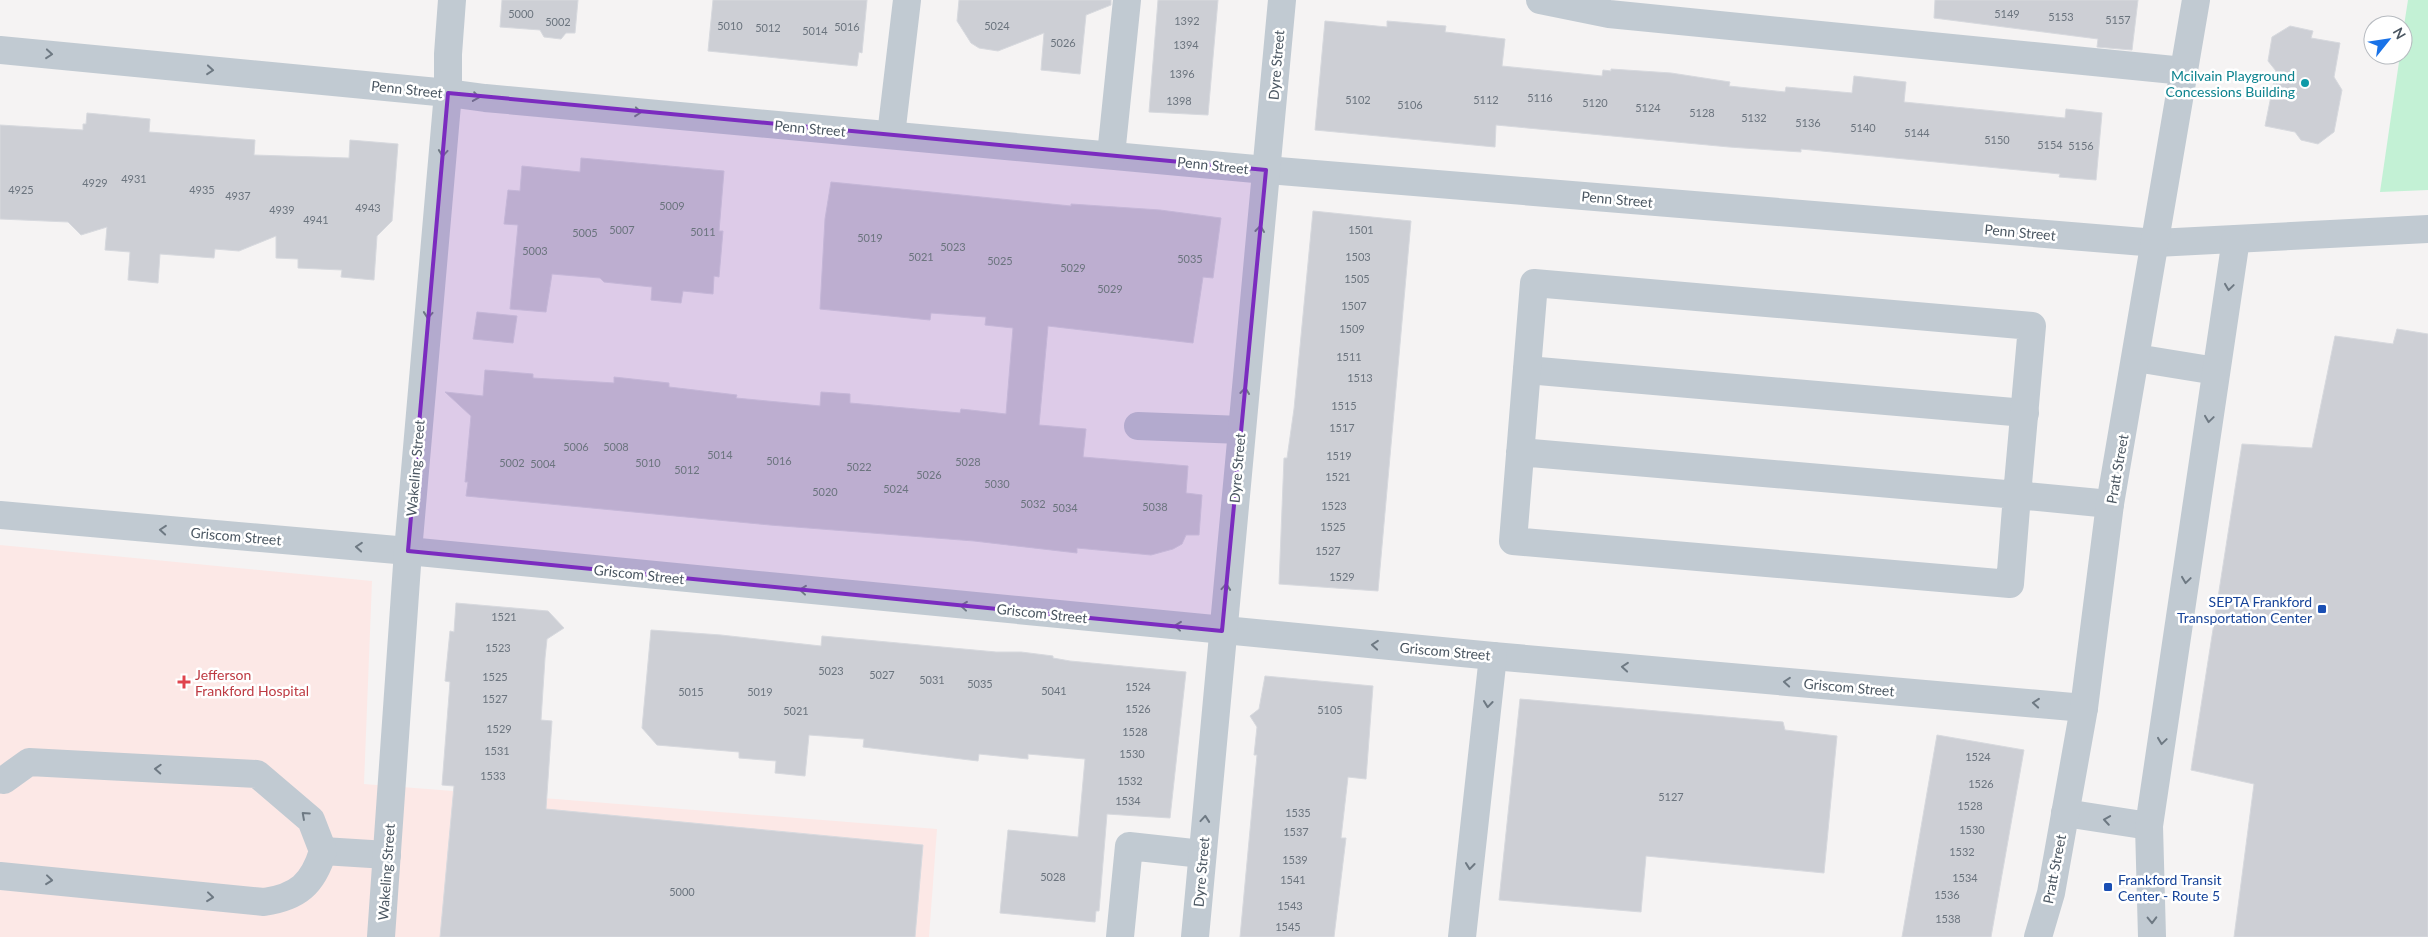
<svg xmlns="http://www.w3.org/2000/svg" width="2428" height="937" font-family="Lato,sans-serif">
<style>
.medical{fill:#fce8e6}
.green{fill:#c3f1d5}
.building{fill:#cdcfd5;stroke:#d7d9de}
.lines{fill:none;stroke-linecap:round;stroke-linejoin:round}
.minor{stroke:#c1cad2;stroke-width:28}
.oneway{stroke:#6e7983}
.marked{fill:#7b2cbf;fill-opacity:0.2;stroke:#7b2cbf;stroke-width:4;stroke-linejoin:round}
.culture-dot{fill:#0f9aa8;stroke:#fff;stroke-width:2}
.transit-dot{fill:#1a4fb4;stroke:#fff;stroke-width:2}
.health-dot{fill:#e0444e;stroke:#fff;stroke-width:2}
.labels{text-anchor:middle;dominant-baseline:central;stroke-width:5;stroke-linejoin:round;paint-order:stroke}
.number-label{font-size:11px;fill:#6b747e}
.street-label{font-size:14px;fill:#4a5661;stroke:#fff}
.culture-label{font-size:14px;fill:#0d838f;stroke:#fff;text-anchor:end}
.transit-label{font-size:14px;fill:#164399;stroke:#fff;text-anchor:end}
.health-label{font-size:14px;fill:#be3a42;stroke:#fff;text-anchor:start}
</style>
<rect width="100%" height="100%" fill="#f5f3f3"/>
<polygon class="medical" points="0,545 372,581 364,784 937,829 929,937 0,937"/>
<polygon class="green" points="2408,0 2428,0 2428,190 2380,192 2400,55 2403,55 2403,32"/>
<g class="building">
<polygon points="502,0 578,0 575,33 566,33 561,39 544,37 540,30 500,27"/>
<polygon points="713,0 867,0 862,53 859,52 857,66 708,51"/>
<polygon points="959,0 1111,0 1111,5 1086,15 1080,74 1041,70 1044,33 998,51 979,48 971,43 957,21"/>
<polygon points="1158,0 1218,0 1208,115 1149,112"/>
<polygon points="1935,0 2138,0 2132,50 2097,47 2098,39 1934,18"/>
<polygon points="1325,21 1387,27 1387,21 1446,26 1445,32 1505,39 1502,66 1602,76 1603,70 1611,71 1611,69 1671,73 1730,82 1729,86 1785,92 1786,87 1852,93 1854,76 1906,82 1904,102 2065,118 2066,109 2102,113 2096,180 2059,177 2060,174 1874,156 1801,149 1801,152 1729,147 1496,125 1495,147 1315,130"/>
<polygon points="2290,26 2313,31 2311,38 2340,43 2334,77 2342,90 2334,132 2318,144 2301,140 2295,132 2265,126 2276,71 2268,61 2272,37"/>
<polygon points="87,113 150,119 149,132 255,140 254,155 349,158 350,140 398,144 392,221 377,236 374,280 341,277 342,270 298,268 298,259 276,258 276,236 239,251 215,249 214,258 160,254 158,283 128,280 130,252 105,250 107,227 81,235 68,222 0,219 0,125 83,130 83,124 86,124"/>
<polygon points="581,158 724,171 719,231 723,231 719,277 714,276 713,294 683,291 681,303 651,300 652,287 604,282 600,278 552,274 546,312 510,309 518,225 504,224 508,190 520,191 522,166 580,172"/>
<polygon points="831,182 1071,206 1071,204 1160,210 1221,218 1213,278 1203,277 1193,343 1048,326 1039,425 1086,429 1083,457 1188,466 1186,493 1202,495 1199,535 1186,535 1182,544 1173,549 1151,555 1077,548 1077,553 974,541 770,525 466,496 468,482 465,482 471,416 445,392 483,396 485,370 533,374 533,378 614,383 614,377 669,383 669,387 737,395 736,398 820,406 821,392 850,394 850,403 960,413 961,409 1006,414 1013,328 985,325 986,317 931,313 930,320 820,309 825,219"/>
<polygon points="1313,211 1411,221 1378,591 1279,584 1284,458 1287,458 1294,409"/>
<polygon points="477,312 517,316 513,343 473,339"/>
<polygon points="2397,329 2428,334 2428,937 2234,937 2254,784 2191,770 2242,444 2312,448 2335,336 2393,344"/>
<polygon points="456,603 548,611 564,628 547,639 545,658 541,720 552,721 546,809 923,845 915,937 440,937 454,786 442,785 450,682 445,681 450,631 454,632"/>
<polygon points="651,630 721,635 821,646 822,636 996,652 1021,652 1053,656 1053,658 1070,661 1186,672 1170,818 1107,814 1099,911 1096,911 1095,922 1000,913 1008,830 1078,837 1085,759 1028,754 1028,759 979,754 978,761 863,747 864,739 809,735 805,776 775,773 776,761 739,758 739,752 657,745 642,728"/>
<polygon points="1265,676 1373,686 1366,779 1348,777 1341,838 1346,838 1334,937 1240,937 1257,755 1254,755 1257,727 1250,716 1259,709"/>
<polygon points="1520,699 1783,722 1785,730 1837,736 1824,873 1646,856 1641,912 1499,900"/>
<polygon points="1937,735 2024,750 1991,937 1902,937"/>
</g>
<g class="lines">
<g class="minor">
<polyline points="1540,0 1609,14 2184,71"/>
<polyline points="0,50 448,93 485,98 1266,170 2156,243 2428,229"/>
<polyline points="891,135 907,0"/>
<polyline points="1111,155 1127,0"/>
<polyline points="2136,358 2216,371"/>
<polyline points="1527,370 2025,413"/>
<polyline points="1138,426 1241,430"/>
<polyline points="1520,452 2017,495 2032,326 1534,283 1513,541 2010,584 2017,495 2110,504"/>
<polyline points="0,515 408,551 1493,656 2084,708"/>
<polyline points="2065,813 2149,826"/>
<polyline points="323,851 387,855"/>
<path d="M0,876L264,902C298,897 313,884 323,851L311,820L257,774L29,762L4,780"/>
<polyline points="381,937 408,551 448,93 448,54 452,0"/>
<polyline points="1120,937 1129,846 1202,854"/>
<polyline points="1195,937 1282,0"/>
<polyline points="1462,937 1493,656"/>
<polyline points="2038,937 2051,893 2084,708 2110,504 2196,0"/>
<polyline points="2152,937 2149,826 2236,239"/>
</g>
</g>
<defs><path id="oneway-chevron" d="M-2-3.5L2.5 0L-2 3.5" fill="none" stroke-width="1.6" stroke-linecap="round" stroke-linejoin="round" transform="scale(1.25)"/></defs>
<g class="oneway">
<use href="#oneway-chevron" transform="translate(49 54) rotate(5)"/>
<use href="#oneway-chevron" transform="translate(210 70) rotate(5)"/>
<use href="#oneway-chevron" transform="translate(476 97) rotate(9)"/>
<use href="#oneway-chevron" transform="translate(638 112) rotate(5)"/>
<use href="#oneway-chevron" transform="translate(443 153) rotate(95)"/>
<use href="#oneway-chevron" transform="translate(1260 229) rotate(-84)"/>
<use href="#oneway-chevron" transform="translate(2229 287) rotate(98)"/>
<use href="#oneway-chevron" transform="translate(428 315) rotate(95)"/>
<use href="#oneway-chevron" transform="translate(1245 391) rotate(-84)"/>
<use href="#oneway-chevron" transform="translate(2209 419) rotate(98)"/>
<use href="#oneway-chevron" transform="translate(163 530) rotate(-175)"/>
<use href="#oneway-chevron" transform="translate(359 547) rotate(-175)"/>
<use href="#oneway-chevron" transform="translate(2186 580) rotate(98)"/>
<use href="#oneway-chevron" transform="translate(1226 587) rotate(-85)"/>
<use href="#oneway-chevron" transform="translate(803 590) rotate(-174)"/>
<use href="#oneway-chevron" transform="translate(964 606) rotate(-174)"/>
<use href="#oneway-chevron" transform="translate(1178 626) rotate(-174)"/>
<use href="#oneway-chevron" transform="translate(1375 645) rotate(-175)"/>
<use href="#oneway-chevron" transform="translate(1625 667) rotate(-175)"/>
<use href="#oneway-chevron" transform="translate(1787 682) rotate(-175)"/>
<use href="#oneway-chevron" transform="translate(2036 703) rotate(-175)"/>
<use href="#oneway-chevron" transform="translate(1488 704) rotate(96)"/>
<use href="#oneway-chevron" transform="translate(2162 741) rotate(98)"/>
<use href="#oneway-chevron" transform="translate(158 769) rotate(-177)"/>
<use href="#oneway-chevron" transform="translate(305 815) rotate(-138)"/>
<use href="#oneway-chevron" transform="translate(1205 819) rotate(-85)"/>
<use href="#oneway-chevron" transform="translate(2107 820) rotate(-171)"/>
<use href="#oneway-chevron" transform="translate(1470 866) rotate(96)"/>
<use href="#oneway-chevron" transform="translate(49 880) rotate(6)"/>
<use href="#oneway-chevron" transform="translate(210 897) rotate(6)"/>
<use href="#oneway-chevron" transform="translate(2152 920) rotate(89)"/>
</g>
<path class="marked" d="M448,93L1266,170L1222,631L408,551Z"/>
<circle class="culture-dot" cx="2305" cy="83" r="5"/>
<g class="transit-dot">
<rect x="2317" y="604" width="10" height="10" rx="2.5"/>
<rect x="2103" y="882" width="10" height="10" rx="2.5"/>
</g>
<path class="health-dot" d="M181.5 674.5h5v5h5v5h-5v5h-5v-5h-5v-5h5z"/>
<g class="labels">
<g class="number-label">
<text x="521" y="13">5000</text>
<text x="2007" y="13">5149</text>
<text x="2061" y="16">5153</text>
<text x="2118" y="19">5157</text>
<text x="1187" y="20">1392</text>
<text x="558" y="21">5002</text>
<text x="730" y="25">5010</text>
<text x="997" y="25">5024</text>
<text x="847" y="26">5016</text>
<text x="768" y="27">5012</text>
<text x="815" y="30">5014</text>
<text x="1063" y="42">5026</text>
<text x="1186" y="44">1394</text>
<text x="1182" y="73">1396</text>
<text x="1540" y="97">5116</text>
<text x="1358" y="99">5102</text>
<text x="1486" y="99">5112</text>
<text x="1179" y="100">1398</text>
<text x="1595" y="102">5120</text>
<text x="1410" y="104">5106</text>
<text x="1648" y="107">5124</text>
<text x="1702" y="112">5128</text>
<text x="1754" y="117">5132</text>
<text x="1808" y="122">5136</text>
<text x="1863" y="127">5140</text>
<text x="1917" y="132">5144</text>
<text x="1997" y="139">5150</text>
<text x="2050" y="144">5154</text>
<text x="2081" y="145">5156</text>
<text x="134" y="178">4931</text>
<text x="95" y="182">4929</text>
<text x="21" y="189">4925</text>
<text x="202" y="189">4935</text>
<text x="238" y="195">4937</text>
<text x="672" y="205">5009</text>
<text x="368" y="207">4943</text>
<text x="282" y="209">4939</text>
<text x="316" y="219">4941</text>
<text x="622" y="229">5007</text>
<text x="1361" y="229">1501</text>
<text x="703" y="231">5011</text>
<text x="585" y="232">5005</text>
<text x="870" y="237">5019</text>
<text x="953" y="246">5023</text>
<text x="535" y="250">5003</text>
<text x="921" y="256">5021</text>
<text x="1358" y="256">1503</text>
<text x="1190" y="258">5035</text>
<text x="1000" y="260">5025</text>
<text x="1073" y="267">5029</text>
<text x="1357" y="278">1505</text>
<text x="1110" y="288">5029</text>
<text x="1354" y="305">1507</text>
<text x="1352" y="328">1509</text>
<text x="1349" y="356">1511</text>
<text x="1360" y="377">1513</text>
<text x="1344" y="405">1515</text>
<text x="1342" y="427">1517</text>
<text x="576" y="446">5006</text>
<text x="616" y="446">5008</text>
<text x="720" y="454">5014</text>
<text x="1339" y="455">1519</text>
<text x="779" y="460">5016</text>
<text x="968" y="461">5028</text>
<text x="512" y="462">5002</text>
<text x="648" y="462">5010</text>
<text x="543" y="463">5004</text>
<text x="859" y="466">5022</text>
<text x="687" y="469">5012</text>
<text x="929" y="474">5026</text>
<text x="1338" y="476">1521</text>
<text x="997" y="483">5030</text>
<text x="896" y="488">5024</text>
<text x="825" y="491">5020</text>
<text x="1033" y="503">5032</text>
<text x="1334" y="505">1523</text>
<text x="1155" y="506">5038</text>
<text x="1065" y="507">5034</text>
<text x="1333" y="526">1525</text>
<text x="1328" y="550">1527</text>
<text x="1342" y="576">1529</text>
<text x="504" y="616">1521</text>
<text x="498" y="647">1523</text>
<text x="831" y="670">5023</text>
<text x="882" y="674">5027</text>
<text x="495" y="676">1525</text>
<text x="932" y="679">5031</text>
<text x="980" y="683">5035</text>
<text x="1138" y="686">1524</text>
<text x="1054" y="690">5041</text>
<text x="691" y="691">5015</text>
<text x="760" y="691">5019</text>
<text x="495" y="698">1527</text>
<text x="1138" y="708">1526</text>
<text x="1330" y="709">5105</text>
<text x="796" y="710">5021</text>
<text x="499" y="728">1529</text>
<text x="1135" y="731">1528</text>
<text x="497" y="750">1531</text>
<text x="1132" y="753">1530</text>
<text x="1978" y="756">1524</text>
<text x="493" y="775">1533</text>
<text x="1130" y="780">1532</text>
<text x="1981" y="783">1526</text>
<text x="1671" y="796">5127</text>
<text x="1128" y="800">1534</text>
<text x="1970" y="805">1528</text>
<text x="1298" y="812">1535</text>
<text x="1972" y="829">1530</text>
<text x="1296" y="831">1537</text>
<text x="1962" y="851">1532</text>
<text x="1295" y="859">1539</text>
<text x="1053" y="876">5028</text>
<text x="1965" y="877">1534</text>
<text x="1293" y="879">1541</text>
<text x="682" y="891">5000</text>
<text x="1947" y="894">1536</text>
<text x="1290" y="905">1543</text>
<text x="1948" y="918">1538</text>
<text x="1288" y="926">1545</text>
</g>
<g class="street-label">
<text transform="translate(1276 65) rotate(-85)">Dyre Street</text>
<text transform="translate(407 89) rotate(6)">Penn Street</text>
<text transform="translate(810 128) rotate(5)">Penn Street</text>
<text transform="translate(1213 165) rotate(6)">Penn Street</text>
<text transform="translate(1617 199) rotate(5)">Penn Street</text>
<text transform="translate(2020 232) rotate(5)">Penn Street</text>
<text transform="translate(415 468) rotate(-85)">Wakeling Street</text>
<text transform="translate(1237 468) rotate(-85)">Dyre Street</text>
<text transform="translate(2117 469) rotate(-80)">Pratt Street</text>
<text transform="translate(236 536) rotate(5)">Griscom Street</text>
<text transform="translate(639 574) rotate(6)">Griscom Street</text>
<text transform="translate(1042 613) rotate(6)">Griscom Street</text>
<text transform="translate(1445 651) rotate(5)">Griscom Street</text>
<text transform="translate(1849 687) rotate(5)">Griscom Street</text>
<text transform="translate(2054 869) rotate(-79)">Pratt Street</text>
<text transform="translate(386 872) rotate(-86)">Wakeling Street</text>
<text transform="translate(1201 872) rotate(-85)">Dyre Street</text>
</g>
<g class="culture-label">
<text x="2295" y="75">Mcilvain Playground<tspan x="2295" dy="16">Concessions Building</tspan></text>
</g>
<g class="transit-label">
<text x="2312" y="601">SEPTA Frankford<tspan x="2312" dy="16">Transportation Center</tspan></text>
<text x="2118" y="879" text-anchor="start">Frankford Transit<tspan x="2118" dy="16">Center - Route 5</tspan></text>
</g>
<g class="health-label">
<text x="195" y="674">Jefferson<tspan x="195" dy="16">Frankford Hospital</tspan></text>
</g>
</g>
<g transform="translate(2388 40) rotate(60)"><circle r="24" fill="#ffffff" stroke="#b7bbc0"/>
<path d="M0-4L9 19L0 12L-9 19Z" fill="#1a73e8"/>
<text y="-8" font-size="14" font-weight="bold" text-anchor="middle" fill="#4a5661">N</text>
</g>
</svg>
